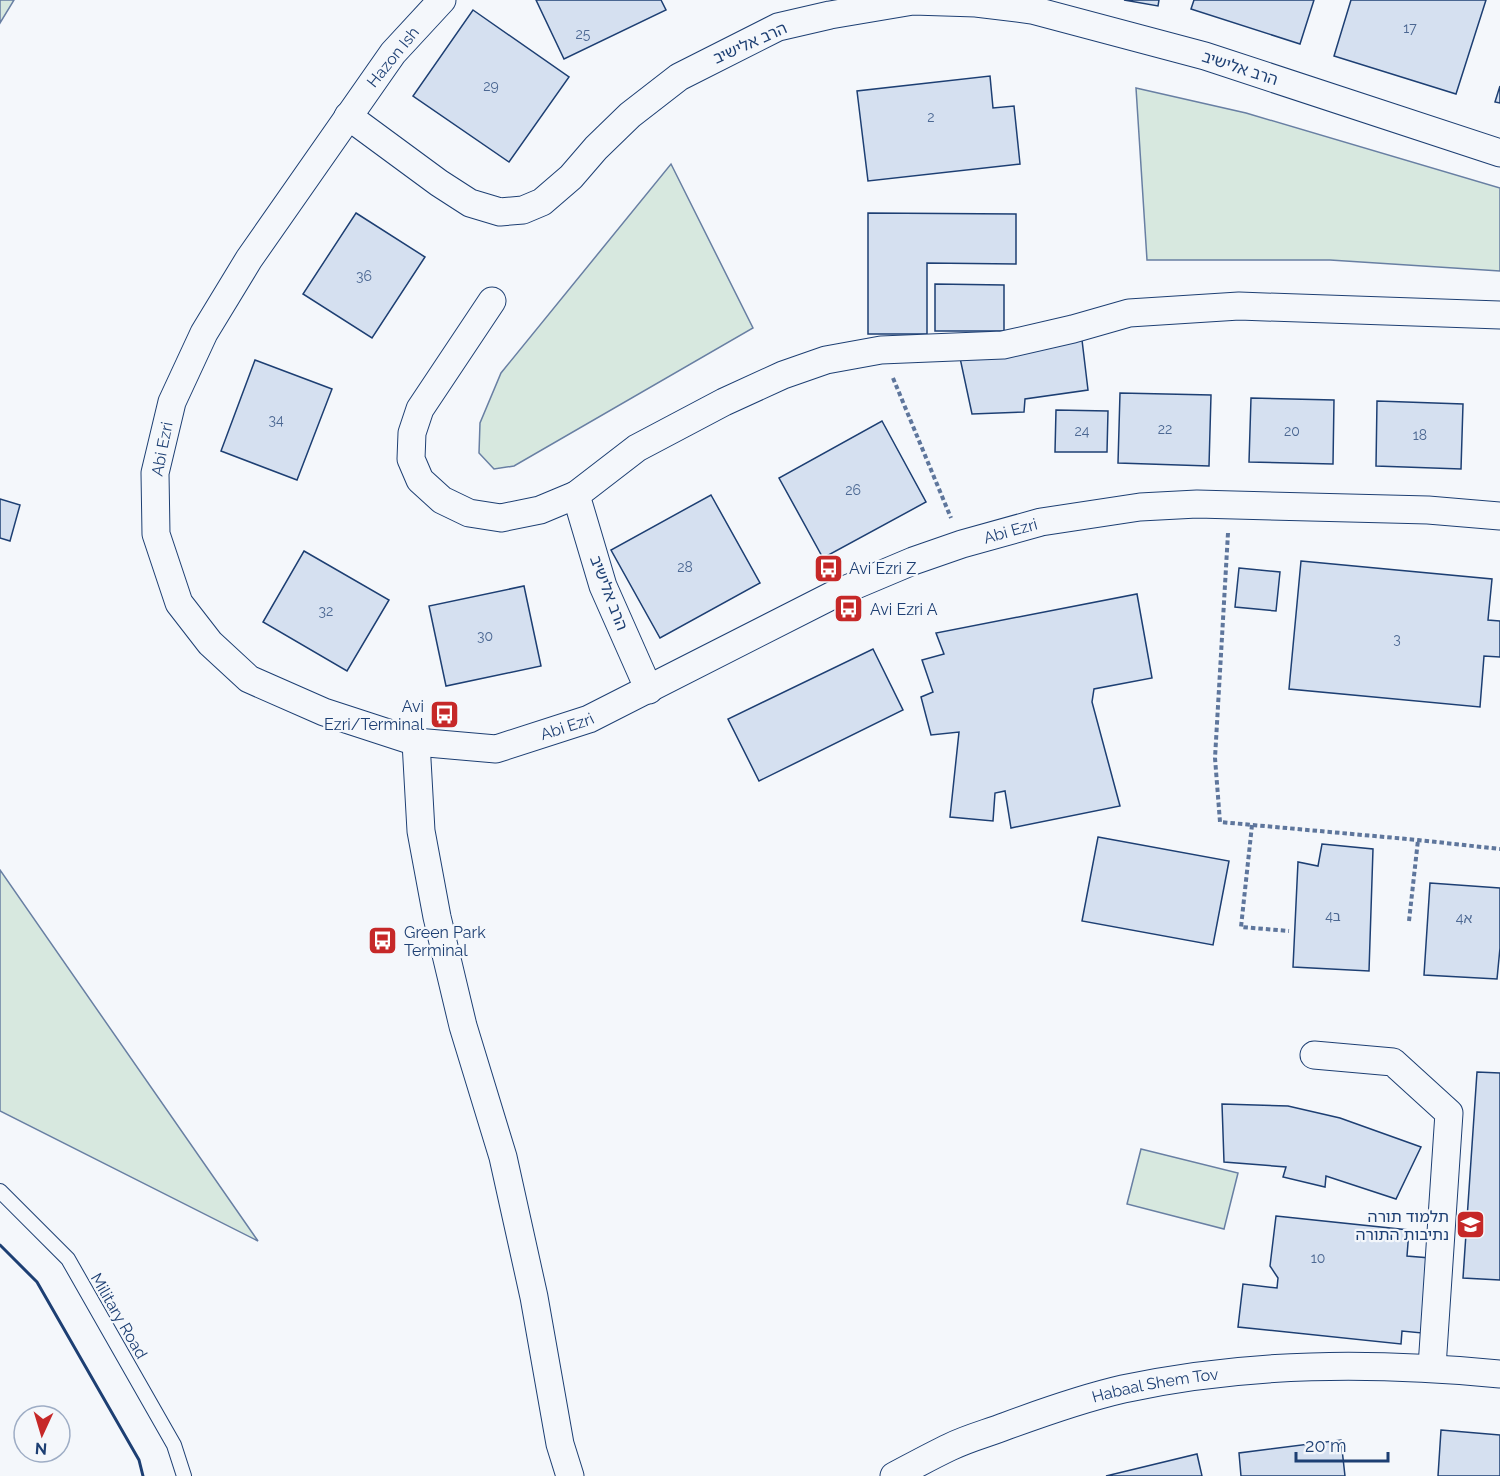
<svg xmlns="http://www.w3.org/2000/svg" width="1500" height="1476" font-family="Raleway,'Noto Sans Hebrew',sans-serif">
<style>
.green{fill:#d7e8df;stroke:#687fa3;stroke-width:1.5}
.building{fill:#d5e0f0;stroke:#1d3f73;stroke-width:1.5}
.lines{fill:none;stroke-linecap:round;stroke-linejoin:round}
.lane-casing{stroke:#1d3f73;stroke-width:16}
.street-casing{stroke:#1d3f73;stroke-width:29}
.path{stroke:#5e769c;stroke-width:4;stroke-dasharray:4.5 3;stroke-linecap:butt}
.lane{stroke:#f4f7fb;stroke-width:14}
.street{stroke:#f4f7fb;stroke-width:27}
.wall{stroke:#1d3f73;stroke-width:3}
.labels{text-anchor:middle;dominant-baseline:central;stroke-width:4.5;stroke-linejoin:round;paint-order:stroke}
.number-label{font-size:14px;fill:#4b6792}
.street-label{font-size:16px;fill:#1d3f73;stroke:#f4f7fb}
.poi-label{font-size:16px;fill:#1d3f73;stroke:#f4f7fb;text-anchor:start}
</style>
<rect width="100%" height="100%" fill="#f4f7fb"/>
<g class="green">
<polygon points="0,0 14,0 0,23"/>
<polygon points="1136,88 1246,113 1500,188 1500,271 1330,260 1147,260"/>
<polygon points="671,164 753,328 514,466 494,469 479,453 480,423 501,373"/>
<polygon points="0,870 258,1241 0,1111"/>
<polygon points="1141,1149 1238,1173 1224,1229 1127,1204"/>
</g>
<g class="building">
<polygon points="536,0 661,0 666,10 564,59"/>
<polygon points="1124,0 1159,0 1158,6"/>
<polygon points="1194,0 1314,0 1300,44 1191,9"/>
<polygon points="1351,0 1486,0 1456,94 1334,56"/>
<polygon points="473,10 569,77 509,162 413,96"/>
<polygon points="990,76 993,108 1014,106 1020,164 868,181 857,91"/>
<polygon points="1500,86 1500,103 1495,102"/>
<polygon points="356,213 425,257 372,338 303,294"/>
<polygon points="868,213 1016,214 1016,264 927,263 927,334 868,334"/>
<polygon points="935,284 1004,285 1004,331 935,331"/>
<polygon points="1082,340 1088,390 1025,399 1024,412 972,414 960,358"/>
<polygon points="255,360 332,389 297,480 221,451"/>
<polygon points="1120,393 1211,395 1209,466 1118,463"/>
<polygon points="1251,398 1334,400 1333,464 1249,462"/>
<polygon points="1377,401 1463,404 1461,469 1376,466"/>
<polygon points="1056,410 1108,411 1107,452 1055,452"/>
<polygon points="882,421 926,502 823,558 779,478"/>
<polygon points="711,495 760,583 660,638 611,550"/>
<polygon points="0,499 20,505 10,541 0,538"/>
<polygon points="304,551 389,600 347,671 263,622"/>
<polygon points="1301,561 1492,579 1488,620 1500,621 1500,657 1484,656 1480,707 1289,689"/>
<polygon points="1239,568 1280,572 1276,611 1235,607"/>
<polygon points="524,586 541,666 446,686 429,606"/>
<polygon points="1137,594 1152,678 1094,689 1092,702 1120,806 1011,828 1005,791 995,793 993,821 950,817 959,732 931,735 921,697 933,692 922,660 944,654 936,633"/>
<polygon points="873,649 903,710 759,781 728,719"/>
<polygon points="1098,837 1229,861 1213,945 1082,921"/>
<polygon points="1322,844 1373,849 1369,971 1293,967 1298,862 1318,866"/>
<polygon points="1430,883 1500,888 1500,948 1497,979 1424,975"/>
<polygon points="1477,1072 1500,1073 1500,1280 1463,1278"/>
<polygon points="1222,1104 1288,1106 1340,1118 1421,1147 1396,1199 1326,1176 1325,1187 1283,1177 1286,1167 1224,1162"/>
<polygon points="1276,1216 1409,1230 1407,1256 1430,1258 1422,1333 1402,1331 1401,1344 1238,1327 1243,1284 1277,1288 1278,1278 1270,1266"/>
<polygon points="1441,1430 1500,1435 1500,1476 1438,1476"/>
<polygon points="1341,1440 1345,1476 1241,1476 1239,1453"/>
<polygon points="1197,1454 1202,1476 1106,1476"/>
</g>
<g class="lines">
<defs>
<polyline id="lane" points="0,1191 68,1259 174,1445 184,1476"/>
<g id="street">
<path id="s1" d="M442,0L393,53L249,259L204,333L172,402L155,473L156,534L179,603L210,643L249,679L324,712L416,742L496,749L589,719L837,593L913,561L962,544L1041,522L1140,507L1197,504L1428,510L1500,516"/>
<polyline points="348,116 439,183 470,203 500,212 523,210 542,202 571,177 596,148 630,115 679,77 778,27 830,15 913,1 976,3 1032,10 1205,56 1500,153"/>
<polyline points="492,301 420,409 412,433 411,459 420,480 442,500 469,513 501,518 540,510 576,495"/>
<polyline points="649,690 603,586 576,495 637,448 724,402 783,375 826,360 881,350 1003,345 1073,329 1129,313 1239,306 1500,315"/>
<polyline points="416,742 421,831 437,917 463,1026 503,1157 534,1297 560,1444 570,1476"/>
<polyline points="1314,1055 1393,1062 1449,1113 1432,1367"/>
<path id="s2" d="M894,1476C913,1466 931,1456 950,1447C968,1438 988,1433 1006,1426C1044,1412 1084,1398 1123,1389C1248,1362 1374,1362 1500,1374"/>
</g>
</defs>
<use href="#lane" class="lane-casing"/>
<use href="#street" class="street-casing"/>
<g class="path">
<polyline points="893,378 951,518"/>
<polyline points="1228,533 1215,758 1220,822 1418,840 1500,849"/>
<polyline points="1252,825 1241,927 1289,931"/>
<polyline points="1409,921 1418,840"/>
</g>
<use href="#lane" class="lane"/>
<use href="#street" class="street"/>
<polyline class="wall" points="0,1245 37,1282 139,1460 143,1476"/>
</g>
<defs>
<symbol id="bus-square" viewBox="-11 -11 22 22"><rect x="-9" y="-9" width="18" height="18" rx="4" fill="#c62828" stroke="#f4f7fb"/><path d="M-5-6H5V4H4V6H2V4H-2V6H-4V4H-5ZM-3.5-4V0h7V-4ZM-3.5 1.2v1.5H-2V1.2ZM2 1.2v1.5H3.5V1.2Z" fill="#fff"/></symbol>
<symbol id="school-square" viewBox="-11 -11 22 22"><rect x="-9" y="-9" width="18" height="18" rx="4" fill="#c62828" stroke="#f4f7fb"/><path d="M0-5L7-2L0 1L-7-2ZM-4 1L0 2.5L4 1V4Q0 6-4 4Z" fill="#fff"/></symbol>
</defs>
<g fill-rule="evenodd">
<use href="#bus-square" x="812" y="552" width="33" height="33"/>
<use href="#bus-square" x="832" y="592" width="33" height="33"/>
<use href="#bus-square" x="428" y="698" width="33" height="33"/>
<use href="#bus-square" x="366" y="924" width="33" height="33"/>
<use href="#school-square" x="1454" y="1208" width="33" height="33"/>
</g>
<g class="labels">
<g class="number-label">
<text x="1410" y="28">17</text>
<text x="583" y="34">25</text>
<text x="491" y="86">29</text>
<text x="931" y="117">2</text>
<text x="364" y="276">36</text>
<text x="276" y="420">34</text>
<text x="1165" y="429">22</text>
<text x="1082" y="431">24</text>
<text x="1292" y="431">20</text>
<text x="1420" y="435">18</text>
<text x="853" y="490">26</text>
<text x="685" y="567">28</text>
<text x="326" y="611">32</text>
<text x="485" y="636">30</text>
<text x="1397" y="639">3</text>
<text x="1333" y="916">4ב</text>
<text x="1464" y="918">4א</text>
<text x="1318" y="1258">10</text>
</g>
<g class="street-label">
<text transform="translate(750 43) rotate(-24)">הרב אלישיב</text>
<text transform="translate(393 57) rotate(-51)">Hazon Ish</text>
<text transform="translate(1240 68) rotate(18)">הרב אלישיב</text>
<text transform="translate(162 449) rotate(-79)">Abi Ezri</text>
<text stroke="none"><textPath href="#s1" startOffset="1616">Abi Ezri</textPath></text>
<text transform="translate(609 593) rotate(69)">הרב אלישיב</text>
<text stroke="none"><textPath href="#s1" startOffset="1130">Abi Ezri</textPath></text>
<text transform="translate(119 1316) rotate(60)">Military Road</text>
<text stroke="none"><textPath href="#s2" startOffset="278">Habaal Shem Tov</textPath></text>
</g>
<g class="poi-label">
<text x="849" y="568">Avi Ezri Z</text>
<text x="870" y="609">Avi Ezri A</text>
<text x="424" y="706" text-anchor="end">Avi<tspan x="424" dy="18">Ezri/Terminal</tspan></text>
<text x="404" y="932">Green Park<tspan x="404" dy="18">Terminal</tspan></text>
<text x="1449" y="1216" text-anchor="end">תלמוד תורה<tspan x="1449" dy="18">נתיבות התורה</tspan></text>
</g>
</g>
<g transform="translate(42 1434) rotate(184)"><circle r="28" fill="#f4f7fb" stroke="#9eadc5" stroke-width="1.5"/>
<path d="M0-4.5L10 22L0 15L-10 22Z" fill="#c62828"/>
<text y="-9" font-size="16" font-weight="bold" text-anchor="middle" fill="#1d3f73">N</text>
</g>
<path d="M1296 1452v9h92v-9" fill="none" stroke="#1d3f73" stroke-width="3"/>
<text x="1305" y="1452" font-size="18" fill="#1d3f73" stroke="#f4f7fb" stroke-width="4.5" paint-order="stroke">20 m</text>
</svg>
